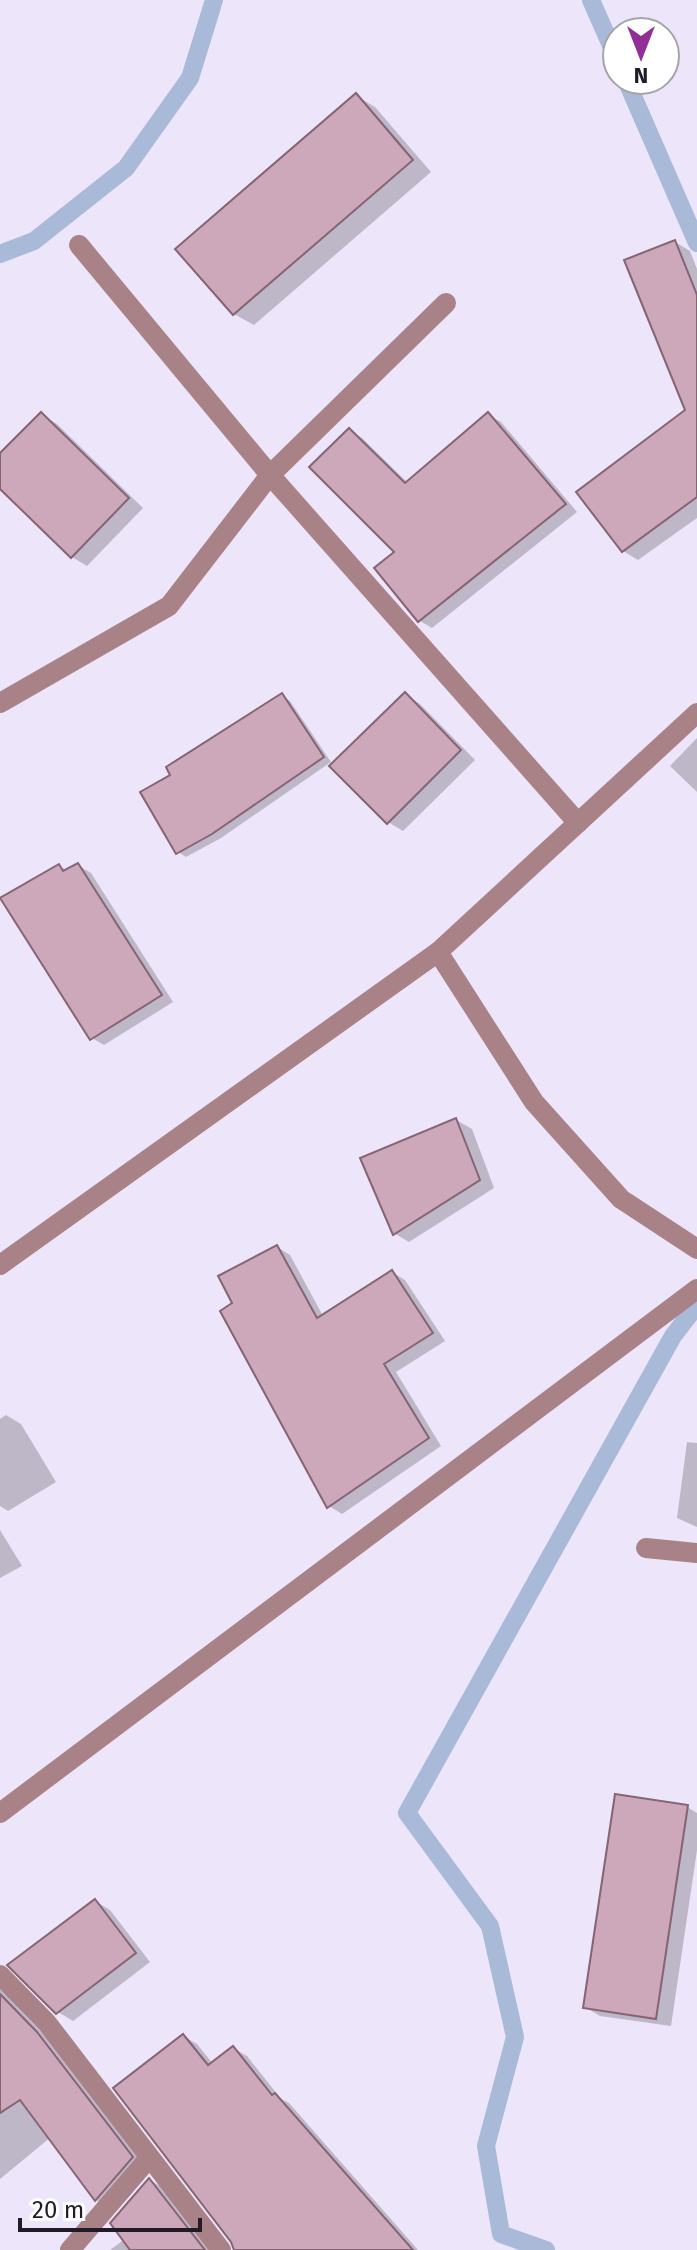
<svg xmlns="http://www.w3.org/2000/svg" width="697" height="2250" font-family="'Fira Sans',sans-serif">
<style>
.shadow{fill:#0003}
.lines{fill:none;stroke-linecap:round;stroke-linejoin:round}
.stream{stroke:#a9b9d8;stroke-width:18}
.building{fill:#cda8ba;stroke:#856474;stroke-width:2}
.minor{stroke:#a98287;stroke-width:20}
</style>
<rect width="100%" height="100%" fill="#ede5fa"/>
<g class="shadow">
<polygon points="356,96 375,107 431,172 254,325 234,314 178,249"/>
<polygon points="675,242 690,251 697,269 697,378"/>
<polygon points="697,409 697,518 638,560 623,551"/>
<polygon points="42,415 57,424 143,508 87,566 72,557 0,487 0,456"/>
<polygon points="488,415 501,422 577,512 432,628 420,621 377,569 397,553 349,431 362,438 408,483"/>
<polygon points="405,695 420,704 475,760 403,831 388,822"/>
<polygon points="282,696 290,701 331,762 221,838 186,857 178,852 173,775"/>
<polygon points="697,738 697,792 670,766"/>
<polygon points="78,865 91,873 173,1002 104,1045 92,1038 2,897 59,866 68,871"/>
<polygon points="456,1120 472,1129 494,1188 409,1242 394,1233"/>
<polygon points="277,1247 290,1255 323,1316 392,1272 405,1280 445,1341 396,1372 441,1446 342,1514 329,1506 235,1304"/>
<polygon points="6,1415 21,1424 56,1482 8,1511 0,1506 0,1419"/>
<polygon points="687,1442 697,1443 697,1527 677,1518"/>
<polygon points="0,1530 22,1566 0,1578"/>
<polygon points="687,1807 697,1813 697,1850 671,2026 600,2016 585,2007"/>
<polygon points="95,1901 110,1910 150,1962 73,2021 58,2012"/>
<polygon points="0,1989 50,2041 145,2165 108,2207 96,2200 51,2137 0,2179"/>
<polygon points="183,2036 197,2044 213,2064 233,2048 247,2056 281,2099 289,2103 418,2250 282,2250"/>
<polygon points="150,2180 163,2188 211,2250 110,2250 125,2239"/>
</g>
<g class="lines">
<g class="stream">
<polyline points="591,0 617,59"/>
<polyline points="626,80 697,243"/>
<polyline points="0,254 34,241 126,168 190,78 214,0"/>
<polyline points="546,2250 501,2234 486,2146 515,2037 490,1926 407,1813 673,1336 697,1305"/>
</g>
</g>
<g class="building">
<polygon points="356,93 413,160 233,315 175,249"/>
<polygon points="675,240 697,295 697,497 622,552 576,492 685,410 624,260"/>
<polygon points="41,412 129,498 71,558 0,489 0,453"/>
<polygon points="488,412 566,504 418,622 374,568 394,552 309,467 349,428 405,483"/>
<polygon points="405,692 461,750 387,824 329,766"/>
<polygon points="282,693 324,757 212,834 176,854 140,792 170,775 166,767"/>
<polygon points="78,863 162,995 90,1040 0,898 59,864 63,871"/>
<polygon points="456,1118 480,1180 393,1235 360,1158"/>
<polygon points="277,1245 317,1318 392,1270 433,1333 384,1364 429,1438 327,1508 220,1311 232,1303 218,1276"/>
<polygon points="615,1794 688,1805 656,2019 583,2008"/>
<polygon points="95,1899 136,1953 56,2014 7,1965"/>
<polygon points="0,1994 37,2032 133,2157 95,2201 20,2100 0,2113"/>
<polygon points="183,2034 208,2065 233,2046 272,2095 275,2093 413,2250 234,2250 231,2242 113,2088"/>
<polygon points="149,2178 205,2250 130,2250 110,2223"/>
</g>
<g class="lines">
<g class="minor">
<polyline points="79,245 270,475 578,823"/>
<polyline points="0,703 169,606 270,475 446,303"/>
<polyline points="438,952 534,1102 621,1199 697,1249"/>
<polyline points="0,1265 438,952 697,713"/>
<polyline points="646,1548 697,1553"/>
<polyline points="0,1813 697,1289"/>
<polyline points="0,1975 47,2023 221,2250"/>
<polyline points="70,2250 149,2158"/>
</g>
</g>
<g transform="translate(641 56) rotate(180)"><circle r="38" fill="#ffffff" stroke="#a6a4a9" stroke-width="2"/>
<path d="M0-6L14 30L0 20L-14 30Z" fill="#912f96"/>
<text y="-12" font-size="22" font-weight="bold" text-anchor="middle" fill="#201b27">N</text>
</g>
<path d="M20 2218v12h180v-12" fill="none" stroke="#201b27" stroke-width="4"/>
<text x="32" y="2218" font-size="24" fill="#201b27" stroke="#ffffff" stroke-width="6" paint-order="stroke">20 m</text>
</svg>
